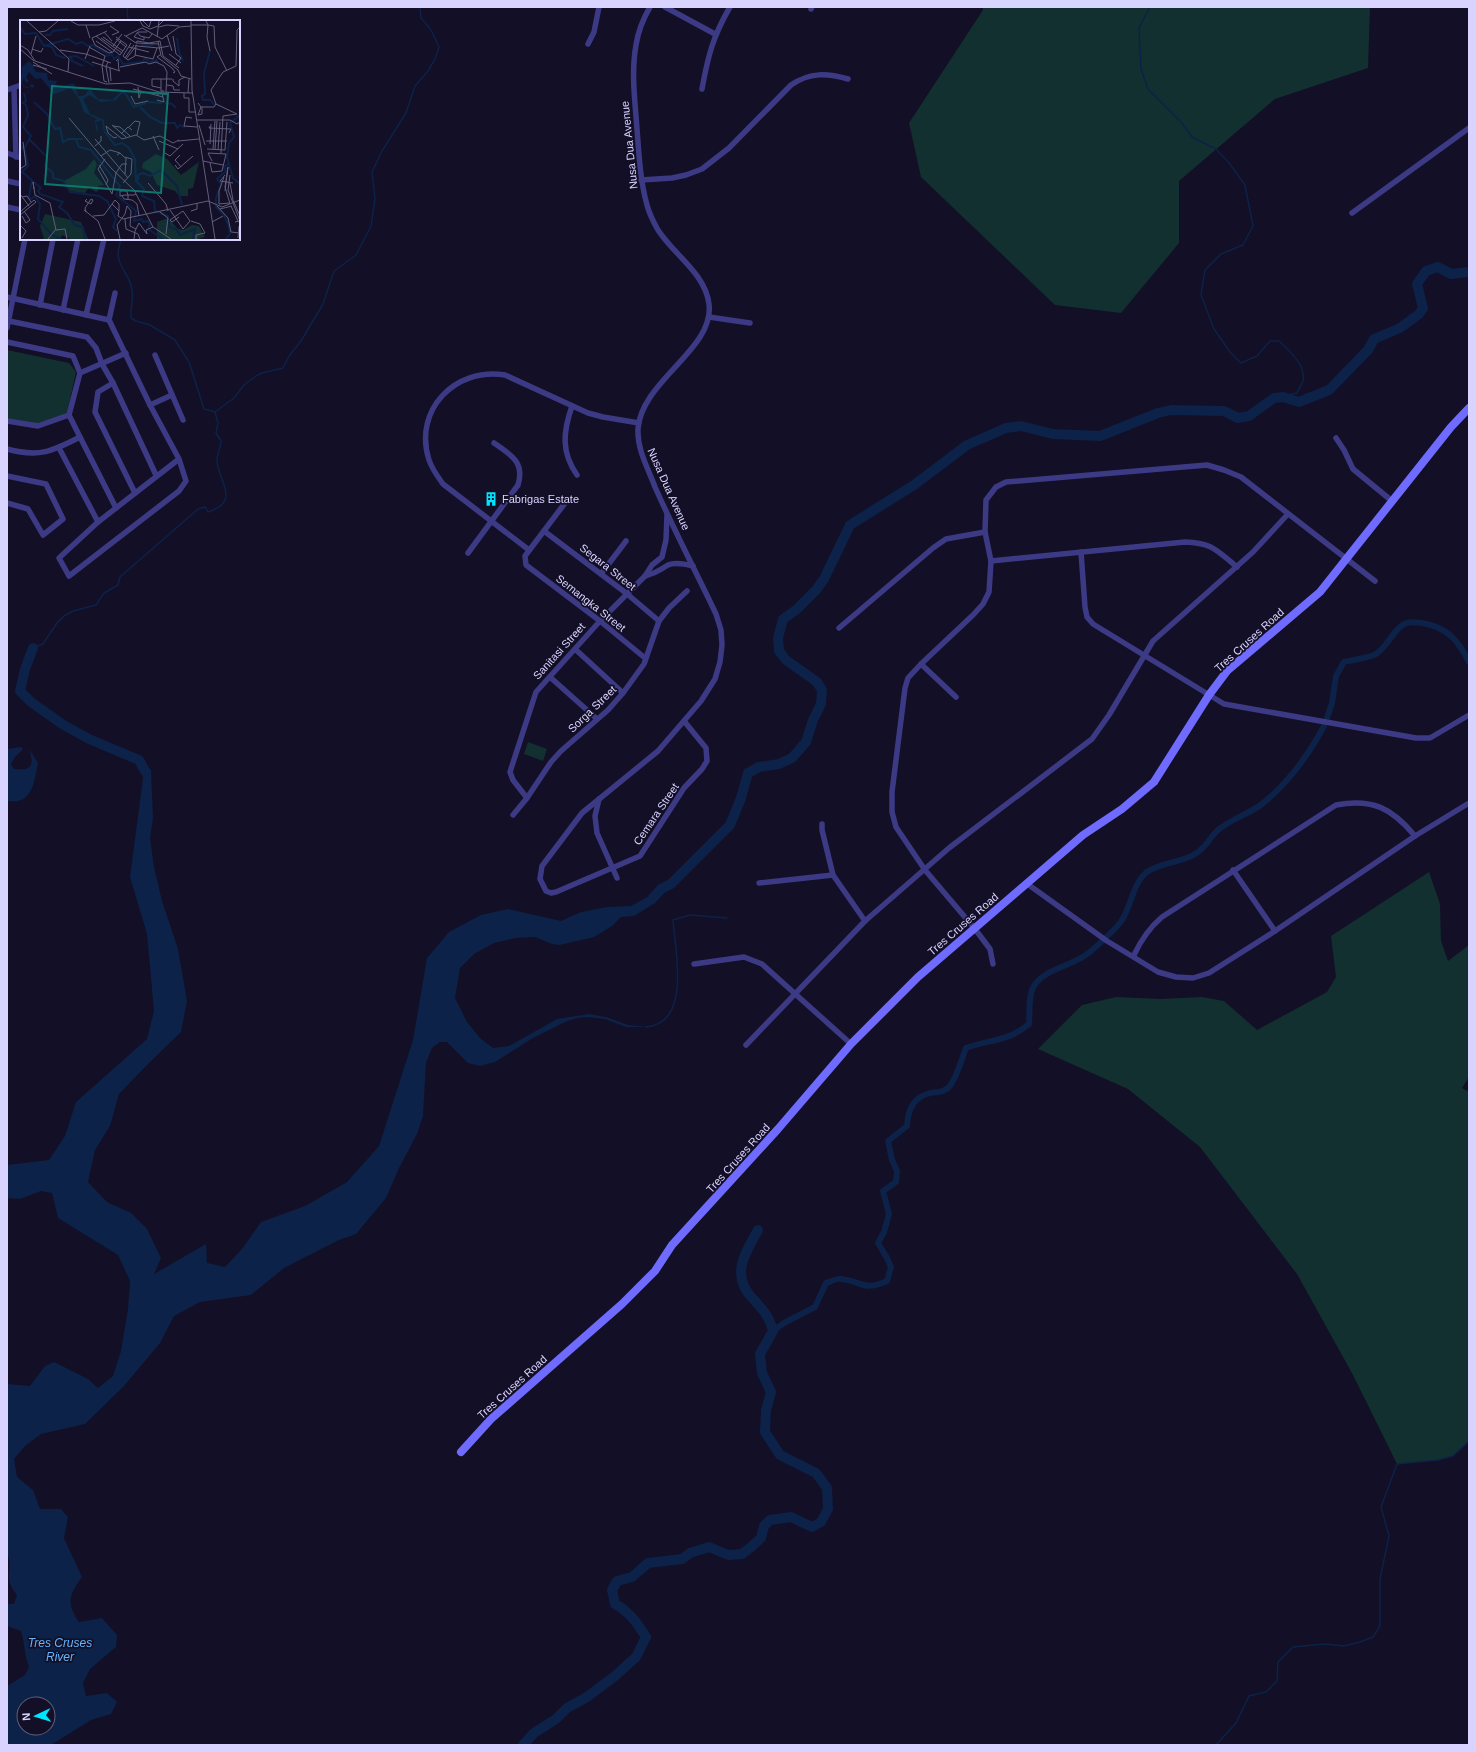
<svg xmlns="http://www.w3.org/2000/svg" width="1476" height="1752" font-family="Helvetica,sans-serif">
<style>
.green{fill:#12302f}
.water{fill:#0c2248;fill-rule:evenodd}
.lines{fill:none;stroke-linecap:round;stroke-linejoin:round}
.stream{stroke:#0c2248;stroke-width:1.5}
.canal{stroke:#0c2248;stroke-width:6}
.river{stroke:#0c2248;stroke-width:10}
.street{stroke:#3d3a85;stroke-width:5.5}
.secondary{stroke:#6f6bff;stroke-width:8}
.labels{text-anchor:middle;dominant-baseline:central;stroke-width:3.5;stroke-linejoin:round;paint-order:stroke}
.street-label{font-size:11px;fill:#d9d4ff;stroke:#130f26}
.poi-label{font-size:11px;fill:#d9d4ff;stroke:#130f26;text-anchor:start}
.water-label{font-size:12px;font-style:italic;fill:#62b6ff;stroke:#130f26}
.inset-river{fill:none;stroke:#0c2248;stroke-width:2}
.inset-road{fill:none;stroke:#625e7d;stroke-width:1}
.view{fill:#0f766e;fill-opacity:0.15;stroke:#0f766e;stroke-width:2}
.inset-edge{fill:none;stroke:#d9d4ff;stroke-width:2}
</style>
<rect width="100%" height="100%" fill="#130f26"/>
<g class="green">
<polygon points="983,7 1370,7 1368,68 1275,99 1179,181 1179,243 1121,313 1055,305 921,177 909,123 983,10"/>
<polygon points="7,350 69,363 76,372 67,413 40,425 7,419"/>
<polygon points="528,742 547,749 543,761 524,754"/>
<polygon points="1429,872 1440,904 1441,941 1448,961 1469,945 1469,1077 1462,1088 1469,1092 1469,1441 1453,1456 1438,1460 1397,1464 1353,1375 1297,1274 1200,1147 1128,1089 1038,1049 1082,1005 1116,997 1160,999 1202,997 1224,1001 1257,1030 1327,992 1336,977 1331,936"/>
</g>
<g class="water">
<path d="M21,747L23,749L15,757L11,764L14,769C33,771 34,765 29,749L38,763C34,782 33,805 7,801V749Z"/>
<path d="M139,760L151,770L153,818L150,838L154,867L162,901L178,949L187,1001L181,1032L147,1065L119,1094L110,1126L95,1150L88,1182L107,1202L131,1213L147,1229L161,1258L154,1274L206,1244L207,1263L225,1267L242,1249L261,1222L305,1206L347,1182L379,1146L413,1040L427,958L449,932L481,915L508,909L561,921L581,912L607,907L631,906L671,884L730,825L687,872L666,891L655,903L634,916L621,917L612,926L594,937L560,945L552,944L535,937L516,938L494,943L474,954L460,968L455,998L467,1022L480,1038L493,1048L509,1046L557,1019L589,1014L606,1017L628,1025L648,1027H626L605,1019L588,1017L578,1018L567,1021L533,1038L495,1062L480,1066L468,1063L447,1042H440L432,1048L426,1063L423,1116L417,1134L399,1168L386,1198L356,1234L339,1240L284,1268L251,1295L200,1302L174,1316L160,1343L124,1386L85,1424L41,1434L25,1446L14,1459L17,1477L33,1490L40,1509H61L68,1517L64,1538L82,1577C69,1595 66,1603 79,1622L102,1618L117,1635L116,1647L90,1669L83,1683L86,1696L107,1693L117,1702L111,1714L91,1720L51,1745H7V1686L25,1675L29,1667C24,1654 25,1644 21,1631L7,1626V1604H14L17,1595C1,1576 15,1571 7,1553V1384L30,1386L45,1366L54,1362L88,1379L98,1388L113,1376L121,1351L128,1309L130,1281L118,1255L58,1218L52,1193L41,1191L20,1199L7,1198V1165L49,1160L65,1136L76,1102L147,1039L154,1011L147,934L130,877L143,778ZM24,1704H48V1728H24Z"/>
</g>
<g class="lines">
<g class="stream">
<polyline points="127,7 128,21"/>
<path d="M1150,7L1139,28L1141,69L1148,89L1181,122L1192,137L1216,149L1230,164L1245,185L1253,226L1243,245L1221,254L1205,270L1201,295L1214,329L1230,352L1241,363L1257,356L1270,341H1279C1289,351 1306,364 1303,381C1302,385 1298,389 1297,393L1274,398"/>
<path d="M121,239C120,244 118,250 118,255C119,268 131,277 132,290C134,299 130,308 131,318L136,321L150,325L175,340L189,362L204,409L215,412"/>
<polyline points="215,412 234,398 244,385 256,376 262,373 283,368 289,356 301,341 323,304 334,271 356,255 371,226 375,199 372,172 382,151 406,113 415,86 428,71 435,59 439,47 431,30 421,18 420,7"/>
<path d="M33,648L43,644L57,623L64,616L73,611L96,605L104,593L118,585L120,577L198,509L205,507L208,512C241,502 219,481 217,462C216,455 222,445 221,441C220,439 218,436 216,433L218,423L215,412"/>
<path d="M646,1027C692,1023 675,950 673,920L690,915L727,918"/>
<polyline points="1069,1745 1073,1745"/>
<polyline points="1216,1745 1236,1723 1249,1696 1266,1692 1277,1681 1278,1662 1293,1647 1325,1644 1344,1646 1360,1642 1373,1637 1380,1626 1380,1579 1389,1536 1381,1507 1397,1464 1438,1460 1453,1456 1469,1441"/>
</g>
<g class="canal">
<path d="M1327,718L1332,703L1336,676L1344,662C1352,660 1367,658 1374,655C1385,650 1391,635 1399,628C1405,621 1414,622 1422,623C1447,627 1458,640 1469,662"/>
<path d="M773,1331L784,1323L815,1307L826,1283C830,1282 837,1278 841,1279C863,1281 862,1292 887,1281L891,1267L887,1258L878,1243L884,1232L889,1214L883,1191L896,1182L897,1171L892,1160L888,1141L907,1126C908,1111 912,1099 927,1094C935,1091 941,1094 948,1088C956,1081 962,1058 966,1048C990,1039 1008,1042 1029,1024C1030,1014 1028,994 1034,986C1045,968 1074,966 1090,952C1098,945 1117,928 1122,920C1132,905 1132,884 1147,872C1161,862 1181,863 1195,854C1205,849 1210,837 1218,830C1231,819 1249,814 1262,804C1287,784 1309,754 1324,726"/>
</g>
<g class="river">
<polyline points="33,648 25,669 20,691 31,702 62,724 89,739 139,760 145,771"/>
<polyline points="652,899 661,889 671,884 730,825 741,798 748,773 759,767 779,764 792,758 806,742 813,720 821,704 822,690 817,682 786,660 779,651 778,638 783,619 796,610 816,590 824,579 850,525 914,485 967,445 1006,428 1021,426 1053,434 1100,436 1158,413 1171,410 1224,411 1238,418 1249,416 1274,398 1283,397 1299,402 1329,390 1368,350 1374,339 1400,328 1419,314 1423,308 1417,284 1426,271 1438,267 1451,274 1469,272"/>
<path d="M523,1745L534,1733L556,1719L567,1708L587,1697L615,1676L636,1657L646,1637C637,1623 630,1612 615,1604L612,1590L617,1581L632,1577L648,1563L682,1559L690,1553L709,1547L728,1555L742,1554L751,1547L761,1538L764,1526L770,1520L791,1517L812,1527L821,1522L828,1509L827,1488L816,1473L780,1455L765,1432L766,1410L771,1392L762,1373L760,1354L773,1331C769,1316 764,1311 754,1300C730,1276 744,1255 758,1230"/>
</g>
<g class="street">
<path d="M650,7C643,19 638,32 636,45C631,73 635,101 637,129C639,154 640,180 647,205C649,213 654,223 658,230C674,255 705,273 709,304C715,349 641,381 638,429C637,450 648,468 655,487C674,530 696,572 716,614L721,630L722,645L720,662L715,679L701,701L658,751L582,813L542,866L540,879L546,891L551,893L556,892L640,856L684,788L702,769L707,761L706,748L684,721"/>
<polyline points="665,7 715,34"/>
<polyline points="811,9 812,7"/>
<polyline points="588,44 594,32 599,7"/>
<polyline points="14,88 16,157"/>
<path d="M702,89C708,56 713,36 730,7"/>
<polyline points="7,90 21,85"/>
<polyline points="7,153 21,158"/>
<path d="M641,180L672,178L686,175L702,169L729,148L791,85C810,72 827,73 848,79"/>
<polyline points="7,181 21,184"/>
<polyline points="7,207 21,210"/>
<polyline points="1352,213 1469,128"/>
<polyline points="115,293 109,320 150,405 179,459 186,481 179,491 69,576 59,558 98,522 179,459"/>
<polyline points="7,297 109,320"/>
<polyline points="40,305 53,239"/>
<polyline points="63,310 78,239"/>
<polyline points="86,315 104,239"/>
<polyline points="709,317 750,323"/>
<polyline points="9,321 87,337 96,348 102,364 113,383 156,475"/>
<polyline points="7,328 25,239"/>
<polyline points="7,342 73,356 80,373 69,415"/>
<polyline points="155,355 183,420"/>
<polyline points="80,373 126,353"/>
<polyline points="113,383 98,392 95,412 135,493"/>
<polyline points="150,405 172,395"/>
<path d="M572,406C563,432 561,452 577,475"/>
<path d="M7,421L38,426L69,415L80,437C53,451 39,458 7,449"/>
<polyline points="80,437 116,508"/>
<polyline points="1336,438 1344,450 1353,469 1392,501"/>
<polyline points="59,448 98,522"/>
<polyline points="7,476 46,484 63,519 43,535 28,509 7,503"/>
<polyline points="565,503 525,556 526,565 600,621 645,658"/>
<polyline points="544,531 626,593 659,621"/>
<path d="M529,550L443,484C438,477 432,469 429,460C413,410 455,367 505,375L588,413L603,417L639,423"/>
<polyline points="1081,552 1085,607 1087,617 1093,624 1224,704 1416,738 1430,738 1469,715"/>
<path d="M468,553L518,485C525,462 511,455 494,443"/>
<path d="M991,561L1185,542C1213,543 1216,550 1237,567"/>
<polyline points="601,574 626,541"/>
<path d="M645,576C657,573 658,571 668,565C675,562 685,564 693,566"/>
<polyline points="839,628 933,548 946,539 985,532"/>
<polyline points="575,649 623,693"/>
<polyline points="921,664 908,678 905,688 892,792 892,812 896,827 925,870 975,929 990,949 993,964"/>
<polyline points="550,677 597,719"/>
<polyline points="956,697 921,664 973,615 983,604 989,592 991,561 985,532 986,500 996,487 1006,482 1207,465 1224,470 1241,477 1375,581"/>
<polyline points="527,798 513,780 510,772 536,692 600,621 645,576 652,565 662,557 666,540 667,515"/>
<polyline points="599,799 595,816 597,833 617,878"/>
<polyline points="513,815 527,798 551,762 561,751 608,710 623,693 644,664 659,621 669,608 687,591"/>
<polyline points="822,824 822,830 833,875 865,921"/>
<polyline points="1233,870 1275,931"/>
<polyline points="759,883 833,875"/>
<polyline points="1026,883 1107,941 1158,972 1176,977 1193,978 1209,973 1275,931 1415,836 1469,803"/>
<path d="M1134,955C1141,940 1149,928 1162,917L1336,805C1372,798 1392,808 1415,836"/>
<polyline points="694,964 744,957 762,964 851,1044"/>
<polyline points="746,1045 865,921 949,848 1092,739 1109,715 1153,641 1253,552 1288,514"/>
</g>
<polyline class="secondary" points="461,1452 491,1419 622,1304 655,1271 672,1245 778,1129 851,1044 918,977 1083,835 1122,809 1154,782 1209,695 1227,671 1320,592 1451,427 1469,408"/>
</g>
<defs>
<symbol id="building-bare" viewBox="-9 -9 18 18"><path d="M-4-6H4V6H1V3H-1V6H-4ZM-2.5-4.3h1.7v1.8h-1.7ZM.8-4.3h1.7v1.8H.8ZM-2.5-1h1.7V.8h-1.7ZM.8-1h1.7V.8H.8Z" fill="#00e5ff" stroke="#130f26" stroke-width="2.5" paint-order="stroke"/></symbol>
</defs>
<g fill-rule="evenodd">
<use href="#building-bare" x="481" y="489" width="20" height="20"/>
</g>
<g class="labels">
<g class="street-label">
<text transform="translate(629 145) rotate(-96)">Nusa Dua Avenue</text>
<text transform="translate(669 489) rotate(66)">Nusa Dua Avenue</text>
<text transform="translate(608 567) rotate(38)">Segara Street</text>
<text transform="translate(591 603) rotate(38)">Semangka Street</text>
<text transform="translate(1249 640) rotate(-42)">Tres Cruses Road</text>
<text transform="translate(559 651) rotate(-48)">Sanitasi Street</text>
<text transform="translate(592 709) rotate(-44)">Sorga Street</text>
<text transform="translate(656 814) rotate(-56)">Cemara Street</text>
<text transform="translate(963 924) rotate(-41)">Tres Cruses Road</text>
<text transform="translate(738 1158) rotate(-48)">Tres Cruses Road</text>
<text transform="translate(512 1387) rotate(-42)">Tres Cruses Road</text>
</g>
<g class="poi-label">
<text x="502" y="499">Fabrigas Estate</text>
</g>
<g class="water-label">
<text x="60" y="1643">Tres Cruses<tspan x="60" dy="14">River</tspan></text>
</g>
</g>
<g transform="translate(20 20)">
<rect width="220" height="220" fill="#130f26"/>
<path d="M136,134L147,139L161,155L179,142L173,168L168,169V176H159L155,171L137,165L131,152L122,148L123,143ZM74,139L77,144L74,153L84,165L78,166V171L76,172L69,167L65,173L49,171L44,161L66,149ZM25,194L61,202L68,219H51L42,215L40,219H24L20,206ZM148,198L158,209L163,210L172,205L179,206L185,217L178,219H137V202Z" fill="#12302f"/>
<path d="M9,41L15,47L13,48L16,52L27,53L28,60L37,61L35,66L37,68L54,63L58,76H64L70,69L78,79L97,80L81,82L69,75L63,79L70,94L84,100L85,112L90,119L84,112L82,100L76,102L78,109L77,113L75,101L77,99L64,92L60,80L51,68L34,74L21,58L16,59L9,52L6,57L9,61L6,63L4,58L2,63L5,67H10L11,64L14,65V67L10,70L9,73L5,71L4,75L5,71L9,72L10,70L13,67L5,68L1,63L2,47Z" fill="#0c2248"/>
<path class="inset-river" d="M0,7L5,14L16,13L24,26L48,19L56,24L62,22L68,26L72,25L86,33L87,36L92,34L94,39L98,36L103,44L122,42L125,38L130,42L136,40L138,42M25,15H30L33,11L48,9M157,18L159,32L163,41M121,25H134M27,26L32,27L36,35L45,38M190,31L184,53L185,74L182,76L183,80H190L195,85M51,36L52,41L63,46M48,37L56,36L74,46M105,73L114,87L126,83M94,80L102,72L105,73M14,82L27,94L35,109L40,108L43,122L49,119H63M128,82L142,83M145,83L152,84L156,88M120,87L130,97L142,103H155L157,108L160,105L165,108M220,95L210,103L214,117L209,123L207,137L213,158L220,164M85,112L95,125L102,123L109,128L115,139L116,161L124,169L122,176L134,181L135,191L148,196L149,207L156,209L160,215L175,209L173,219M10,120L27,137L25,146L33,153V158L44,161L50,172L79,176L87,181L96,199L93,207L97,211M56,120L59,127L71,130L94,159M0,125L5,131L8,146L2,152L21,168L18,171L20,174L43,182L39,187L47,193L55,205L63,207L65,219M4,129L11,116L3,107L8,95L6,85L3,83L6,81L4,73M116,157L118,159V155L123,153L130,156L141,150L157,166L162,185M94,159L100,166L96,175L116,191L115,197M12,160L9,177L11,179L15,176L20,184L18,199L32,215L41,219M115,198L114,201L122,199L123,202L128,201L130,204L128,209M128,209L143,219M206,219L210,214L209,207L204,195L196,187V178L201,164L197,159L206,151L204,147L208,144"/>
<path class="inset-road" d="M7,1L49,39L48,52L86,64L110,63L139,72L172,73M51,1L58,5H79L95,1M120,1L123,6L130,9L138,6L143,1M123,1L129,7L131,1M171,1L172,70L195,219M66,5L70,18M171,5H188L186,1M90,6L99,12L92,15M139,7L147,5L159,6M87,11L72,18L75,25L89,33L93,32L101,21M19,12L26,11L38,1M84,12L92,21M117,12L120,16L129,18L132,14M104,15L116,23L139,24M147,15L152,31M76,16L100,35L107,25L96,17M106,16L122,8L142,19L159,7L171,6M153,16L156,34L161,38L156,45M83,17L103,31M124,17V20L114,17L118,12H127M137,17L139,1M81,18L102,33M96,19L106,27M76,21L92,32M138,21L141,36L158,50L161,56L171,59M111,23L103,36L108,40L115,36L116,27M116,23L117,21L129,23L140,21L143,36L159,48M0,25L8,30L15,41L48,52M93,26L102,14M117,26L139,28L149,26M69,27L85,36L82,46L84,61L87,62M109,27L129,32M0,29L14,41M12,29L21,32L23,28M40,30L66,34L91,43M190,31L187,17L188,5L194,6L195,27L207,51M11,34L16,16M149,34L161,43M115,35L133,39L137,28M140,35L137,37L152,48L155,52L153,53M105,38L114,25M65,39L70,26M106,39L117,25L115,26M96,41L98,39L99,51M13,42L32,54M72,42L100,51M88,42L86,47L89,63M13,45L27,49M100,47L126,42L129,44L136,42L144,46L147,52L146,72M90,48L91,61M141,59V71H144M153,59V61L159,66V60L165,57M147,65L153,66L154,70H160M118,67L119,78L121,71M141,68L132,66V59H152M113,69L143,77M164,73V78H169V92H175M168,73L169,59M111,76L115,84L128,81M137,76L139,73H142L144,82L137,80M178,83L181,87H194L196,84M181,87L178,95L182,94V87M49,98L91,148L114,170L133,207L151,219M172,98L166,97L164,106L177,107M177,100H210L217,104L220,102M92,105L106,117M179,105L185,125M93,106L100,107L110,116M190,106L189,108L211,109L209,113M109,107L115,101L120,102L117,115M101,114L108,107L112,110M133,116L139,130M97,117L94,118L88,113L86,106L102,119L116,115L124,120L140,116L153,123L159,120M75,119L108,158M139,121L158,129M158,121L179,119M186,121H207M190,124L191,104M75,126L81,121V116M187,129L205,130L207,102M193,129L195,101M195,129L197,101M198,130L200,102M145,133L150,136L163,124M201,133L203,96L217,94L196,84L191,70L203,52L216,46L217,10L220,7M97,135L100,133L104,137L112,139L111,154L103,163M160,135L155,140L161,147M81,136L90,130L100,133M85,139L78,149L92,174L96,153L102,144H107M183,141L203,145M190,143L192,152L202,151L206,134L188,133L192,141M79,145L88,160L86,165M155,145L158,149L173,136M0,149L6,145L3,122M105,154L106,138M205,155L200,161L213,163M210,155L208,170L220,201L215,202M204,157L199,171V184L209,183M128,163L146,184L148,191M210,163L213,180L220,196M14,169L13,162L15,175L30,183L36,210M205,171L208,147L205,167L210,184M0,174L9,186M102,176L104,179L112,180L117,184L119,196M2,177L7,176L11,182M67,179L65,181L71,184L73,180L71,179M108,180V175L107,172V171H100V176L105,175H114L116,174M188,181L202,187L220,180M92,184L99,191L98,196L103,199L188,181M197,186L208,198L211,212L220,213M211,186L218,201M200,189L212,186M64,190L78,201L85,219M150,190L163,209L170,201M171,191L177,189V183M0,192L14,180L16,182L0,195M66,192L65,188L71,179M140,192L148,198L146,214M2,196L6,203L10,200L4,191M73,196L84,195L95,180L99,184V191M159,197L152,202L150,200L163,191L170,201M105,199L106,209L118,214L120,219M171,201L180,204L185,213L176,215V219M192,202L203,196M0,205L6,211L2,218M36,210L45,209L47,219M218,218L219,206M28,219L36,209M100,219L97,205L105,194L107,186L111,191L110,206L116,209M114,219L115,211L119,203L127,214L126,210L133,207"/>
<path class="view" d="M32,66L148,74L141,173L25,164Z"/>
<rect width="220" height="220" class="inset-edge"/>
</g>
<rect width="1476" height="1752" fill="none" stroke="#d9d4ff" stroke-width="16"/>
<g transform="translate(36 1716) rotate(266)"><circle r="19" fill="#130f26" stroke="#625e7d"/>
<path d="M0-3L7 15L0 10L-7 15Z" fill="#00e5ff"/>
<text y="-6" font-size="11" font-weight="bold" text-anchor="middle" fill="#d9d4ff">N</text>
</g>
</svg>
